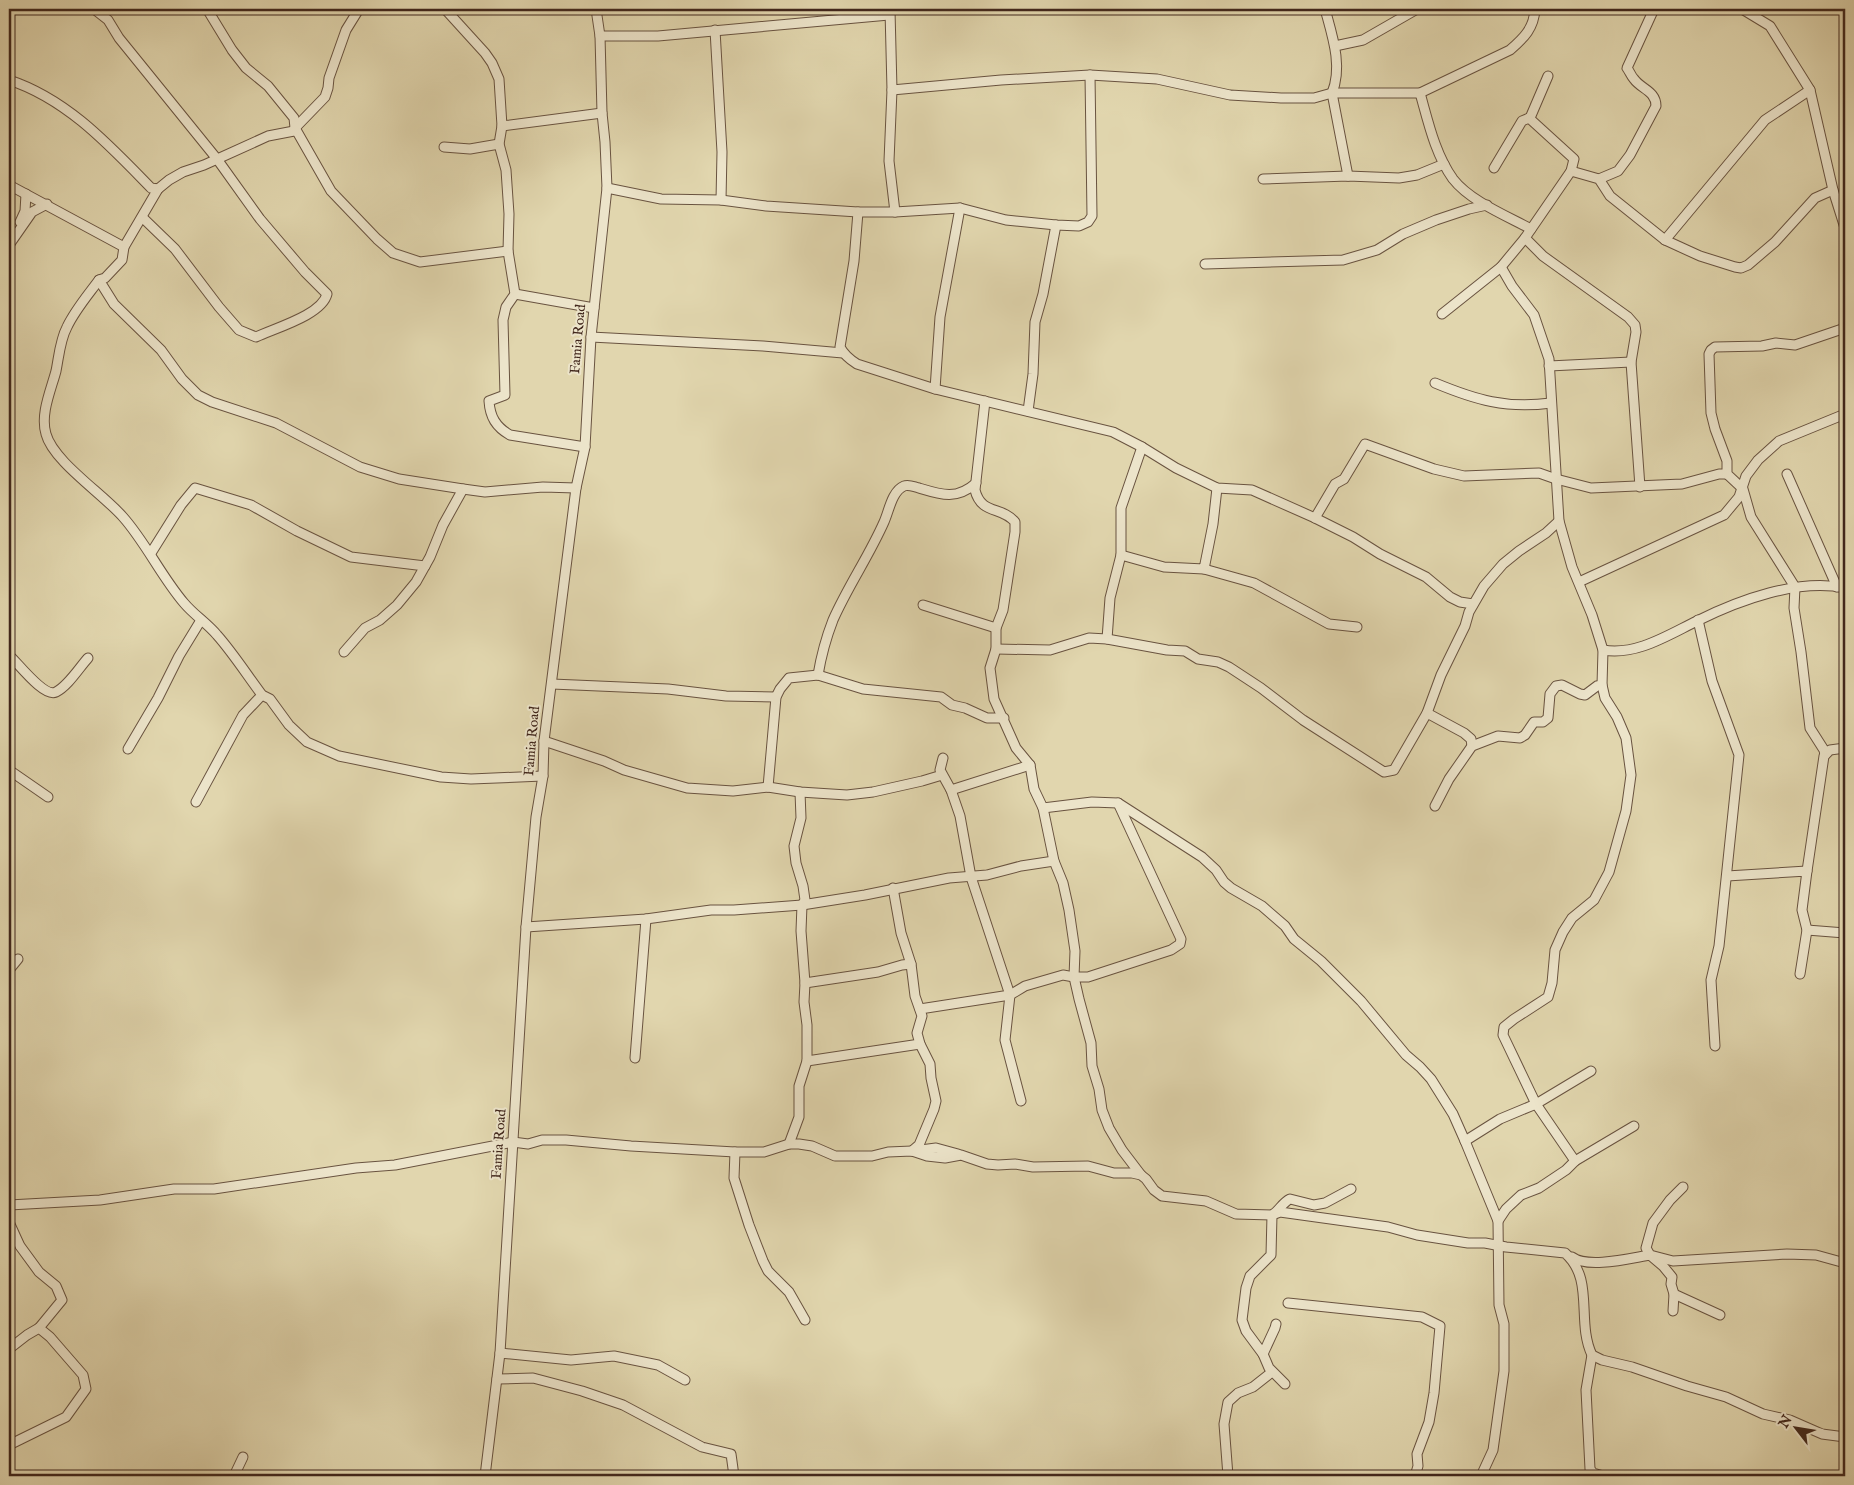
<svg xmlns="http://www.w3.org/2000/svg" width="1854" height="1485" font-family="'IM FELL English',serif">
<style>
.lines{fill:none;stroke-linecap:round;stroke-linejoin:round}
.minor-casing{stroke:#695340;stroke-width:11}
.minor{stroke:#ece4ca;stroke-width:9}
.labels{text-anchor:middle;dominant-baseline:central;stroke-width:4;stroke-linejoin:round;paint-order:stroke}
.street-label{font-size:14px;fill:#41271c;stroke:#ece4ca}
</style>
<rect width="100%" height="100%" fill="#e1d6ae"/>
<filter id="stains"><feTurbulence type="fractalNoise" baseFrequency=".004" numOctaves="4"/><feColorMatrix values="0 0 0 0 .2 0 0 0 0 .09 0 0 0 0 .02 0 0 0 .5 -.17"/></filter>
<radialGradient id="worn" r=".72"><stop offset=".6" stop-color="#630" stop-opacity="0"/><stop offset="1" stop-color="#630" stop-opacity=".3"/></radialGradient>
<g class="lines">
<defs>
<g id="minor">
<path d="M94,9L108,20L119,38L217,159L260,219L305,272L327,294C322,315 275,328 256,337L239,330L219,307L175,249L143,218"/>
<polyline points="207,9 232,50 246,68 268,86 294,118 295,128 331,191 377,239 393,253 420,262 508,251"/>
<path d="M359,9L346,30L329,78L328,88L325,97L295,128L294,131L268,136L204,165L183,172L169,180L158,189L124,247L122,260L105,278L99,280C88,295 75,310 67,327C60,340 59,356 56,371C51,390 40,414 46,434C53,461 103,494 123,517C146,543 161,576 184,603C194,615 207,623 217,635C233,653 247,675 262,695L270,699L289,725L307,742L339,756L441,777L471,779L543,776"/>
<path d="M445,9L485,53L492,63L499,79L502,126L499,144L506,170L509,214L508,251L515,294L506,307L503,320L505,395L489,401C490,417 496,427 510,435L585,447"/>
<path d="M1325,9C1332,35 1343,66 1332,93L1348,176"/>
<polyline points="1742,9 1770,26 1810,90 1833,190 1845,228"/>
<polyline points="890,10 892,90 889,161 895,212"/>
<polyline points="715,30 722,152 721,200"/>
<polyline points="600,36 658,36 889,15"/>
<polyline points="1335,46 1363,40 1417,9"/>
<path d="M9,80C67,99 109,145 151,188L158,189"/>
<path d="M892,90L1001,80L1090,75L1157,79L1230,95L1281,98H1314L1332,93H1420L1510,50C1524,38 1534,28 1535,9"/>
<path d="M1420,93C1428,121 1435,154 1453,179C1470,201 1507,216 1531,229"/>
<polyline points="1530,118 1548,76"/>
<polyline points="502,126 602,113"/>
<polyline points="444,147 470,149 499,144"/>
<polyline points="1571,171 1599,179 1610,196 1665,240 1700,256 1735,267 1741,268 1748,265 1775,242 1815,198 1833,190"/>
<polyline points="1263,179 1348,176 1399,178 1417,175 1444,164"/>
<path d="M1599,179L1618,171L1630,155L1656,106C1656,91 1641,89 1634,79C1631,76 1630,72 1627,68L1654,9"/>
<polyline points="9,185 124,247"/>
<polyline points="607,188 661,199 721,200 766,206 858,212 895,212 960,208 1006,220 1056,225 1079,226 1088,222 1092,216 1090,75"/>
<path d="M858,212L854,261L840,347C844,355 849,359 857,364L935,389L1113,432L1142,447L1176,468L1217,488L1252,490L1315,518L1353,537L1380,554L1426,577L1450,597L1460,602L1473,604"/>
<polyline points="20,222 25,211 26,194"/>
<polyline points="1525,238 1543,256 1628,317 1635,325 1636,332 1631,362 1640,487"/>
<polyline points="1665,240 1765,120 1810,90"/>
<polyline points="9,245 32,212 47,204"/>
<polyline points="1205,264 1343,260 1377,250 1403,234 1436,220 1469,209 1487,205"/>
<polyline points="99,280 114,304 161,350 182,379 198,395 212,402 276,423 360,467 399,479 463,489 485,492 543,487 576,488"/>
<polyline points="515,294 594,308"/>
<polyline points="1442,314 1501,267 1525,238 1571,171 1574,159 1529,118 1522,121 1494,168"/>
<polyline points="591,337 763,346 843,353"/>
<polyline points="1549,366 1631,362"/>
<path d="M1435,383C1476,400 1506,409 1551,403"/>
<polyline points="935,389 940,317 960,208"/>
<path d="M985,401L975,490C981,515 1002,506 1015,522V532L1003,610L996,628V649L990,668L994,699L1016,748L1030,765L1034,789L1043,808L1054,861L1063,883L1069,910L1075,951L1074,977L1079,999L1091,1043L1092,1066L1099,1089L1102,1110L1109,1128L1122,1150L1141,1175"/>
<polyline points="1028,411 1033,374 1035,322 1043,294 1056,225"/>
<polyline points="1787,474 1837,587"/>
<polyline points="1315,518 1335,484 1344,479 1365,444 1434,469 1464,476 1539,473 1556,479 1591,488 1682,484 1719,474 1727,474"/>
<polyline points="151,553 181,505 195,488 251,505 297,531 351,557 425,566"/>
<polyline points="1121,555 1164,567 1204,569 1213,524 1217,488"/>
<polyline points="1204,569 1254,583 1329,624 1357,627"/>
<polyline points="1579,582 1724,515 1739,497 1746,476 1758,460 1779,441 1845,414"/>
<polyline points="923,605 996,628"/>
<polyline points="1698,620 1712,681 1739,755 1719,946 1711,980 1715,1046"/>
<polyline points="1107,639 1110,598 1121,555 1121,508 1142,447"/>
<polyline points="996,649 1050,650 1089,638 1107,639 1167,650 1185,651 1198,659 1218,662 1229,667 1261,688 1303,720 1384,772 1394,770 1427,713 1441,675 1465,626 1469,612 1484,586 1503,564 1519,551 1546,533 1559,521"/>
<path d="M1603,650C1636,656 1668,635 1697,621C1739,600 1799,578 1845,588"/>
<polyline points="344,652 365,628 380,620 397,605 416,582 430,557 443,525 463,489"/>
<path d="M9,655C18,663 44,698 56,692C68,686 79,668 88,658"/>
<path d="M818,675C821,657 826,638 833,620C848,586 869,556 884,522C889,511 892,491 904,486C909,484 914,487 919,488C942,495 957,500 976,483"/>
<polyline points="552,684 668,689 726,696 776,697"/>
<polyline points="1427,713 1464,733 1471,739 1472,746"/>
<polyline points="544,741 604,761 624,770 687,788 733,791 768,787 800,792 847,795 873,792 922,781 942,775"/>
<polyline points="128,749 158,698 179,656 201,620"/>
<polyline points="1825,755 1824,750 1810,728 1801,652 1794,608 1795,587 1751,517 1743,489 1727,474 1727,461 1715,429 1711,413 1709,354 1711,350 1715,347 1762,346 1776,343 1795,345 1845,328"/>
<polyline points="943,758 940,770 951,790 960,816 971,877 1010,995 1005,1040 1021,1101"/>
<polyline points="9,770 48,797"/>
<polyline points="768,787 776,697 780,689 789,678 818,675 863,689 941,697 952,705 965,708 987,718 1004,718"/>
<polyline points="951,790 1030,765"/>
<polyline points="196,802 243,715 262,695"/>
<polyline points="1435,806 1449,779 1472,746 1498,736 1520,738 1525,735 1534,722 1543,722 1548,718 1550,694 1556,686 1562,685 1580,694 1585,695 1597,686 1602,685"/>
<polyline points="1043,808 1092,802 1118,803 1202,857 1216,870 1224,882 1231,888 1262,906 1285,926 1294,939 1321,961 1361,1001 1406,1055 1420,1067 1431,1079 1453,1114 1465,1141 1498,1221 1499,1305 1504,1324 1504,1371 1493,1450 1481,1476"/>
<polyline points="1807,871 1824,756 1830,750 1845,748"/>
<polyline points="1727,876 1807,871 1802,910 1807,930 1800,974"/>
<polyline points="893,888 901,933 911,964 915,996 922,1016 917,1033 920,1044 930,1064 931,1078 936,1101 934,1109 919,1145 912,1151"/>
<polyline points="526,927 646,919 711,910 734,910 802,905 865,895 949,878 987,875 1021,866 1054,861"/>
<polyline points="1807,930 1845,933"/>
<polyline points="9,970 18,959"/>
<polyline points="805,983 878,972 902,965 911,964"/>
<polyline points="920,1009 1010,995 1025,986 1063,975 1074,977 1088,977 1171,950 1180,944 1181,939 1118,803"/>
<polyline points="635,1058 646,919"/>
<polyline points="807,1061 920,1044"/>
<polyline points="1465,1141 1500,1119 1536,1104 1591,1071"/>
<polyline points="789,1144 799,1117 799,1086 807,1061 807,1025 804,1002 805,983 801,931 802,905 805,900 803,886 796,863 794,846 801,818 800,792"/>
<polyline points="913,1151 936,1148 958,1154"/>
<polyline points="735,1152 734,1178 749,1225 763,1261 768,1271 789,1292 805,1320"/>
<polyline points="1575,1161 1634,1126"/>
<polyline points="1683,1187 1670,1200 1653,1223 1646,1248 1650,1255 1673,1261 1787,1254 1816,1255 1845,1263"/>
<path d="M9,1205L100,1200L174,1189H214L356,1168L395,1165L513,1142L528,1144L542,1140H566L631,1146L735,1152H764L789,1144H799L812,1146L835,1156H872L888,1152L912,1151L927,1156L945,1158L961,1155L987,1164L998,1165L1015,1164L1033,1167L1088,1166L1114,1173H1132L1141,1175L1146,1179L1154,1190L1162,1196L1206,1201L1236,1214L1272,1215L1280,1212L1388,1227L1417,1235L1468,1243H1485L1506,1247L1565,1253C1595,1279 1576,1322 1592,1355L1602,1360L1632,1367L1687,1386L1726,1397L1763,1414L1790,1420L1822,1434L1845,1437"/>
<polyline points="1498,1221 1506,1209 1521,1195 1539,1188 1566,1170 1575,1161 1536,1104 1503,1035 1504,1027 1514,1019 1548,997 1552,983 1555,950 1563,932 1572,918 1594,900 1609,872 1626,811 1631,775 1626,738 1617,717 1605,698 1602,685 1603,650 1592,615 1572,567 1559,521 1549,359 1534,315 1512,286 1501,267"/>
<polyline points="9,1222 20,1246 39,1272 56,1286 62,1300 39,1328"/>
<path d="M1572,1257C1588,1269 1631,1258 1650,1255L1663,1266L1672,1277L1671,1284L1674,1294L1673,1311"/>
<polyline points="1674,1294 1720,1315"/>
<polyline points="1288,1303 1422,1317 1440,1326 1434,1393 1429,1422 1417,1454 1418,1466 1415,1476"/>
<polyline points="9,1349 27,1335 39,1328 50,1337 83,1375 86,1389 66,1417 9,1445"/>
<polyline points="500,1353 571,1360 614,1356 658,1365 685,1380"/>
<polyline points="1263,1354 1275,1328 1276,1324"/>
<polyline points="1592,1355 1586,1390 1590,1469 1593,1473 1603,1476"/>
<polyline points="497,1379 533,1378 582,1391 623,1405 702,1447 731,1454 734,1476"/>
<path d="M1285,1384L1269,1368L1263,1354L1246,1331L1242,1320L1246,1288L1250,1276L1271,1255L1272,1215C1279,1211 1282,1203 1290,1199L1314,1205L1325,1203L1351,1189"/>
<polyline points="234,1476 243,1457"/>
<polyline points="485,1476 500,1353 526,927 536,817 543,776 544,741 576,488 585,447 591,337 607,188 605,142 602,113 600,36 596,9"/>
<polyline points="1228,1476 1224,1424 1228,1402 1238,1393 1253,1387 1272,1372"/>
</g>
</defs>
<use href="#minor" class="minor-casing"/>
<use href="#minor" class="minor"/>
</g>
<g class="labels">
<g class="street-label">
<text transform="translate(578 339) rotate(-85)">Famia Road</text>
<text transform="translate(532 741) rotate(-85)">Famia Road</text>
<text transform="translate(499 1144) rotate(-86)">Famia Road</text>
</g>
</g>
<rect width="1854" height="1485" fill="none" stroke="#e1d6ae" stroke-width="30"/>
<rect x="10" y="10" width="1834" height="1465" fill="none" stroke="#41271c" stroke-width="2.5"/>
<rect x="15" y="15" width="1824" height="1455" fill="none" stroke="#41271c"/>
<g transform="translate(1796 1428) rotate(301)" stroke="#ece4ca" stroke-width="4" paint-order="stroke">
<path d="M0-4L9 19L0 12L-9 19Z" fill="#41271c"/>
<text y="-8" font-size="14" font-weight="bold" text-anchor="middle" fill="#41271c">N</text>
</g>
<rect width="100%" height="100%" filter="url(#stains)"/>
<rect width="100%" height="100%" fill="url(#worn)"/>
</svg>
